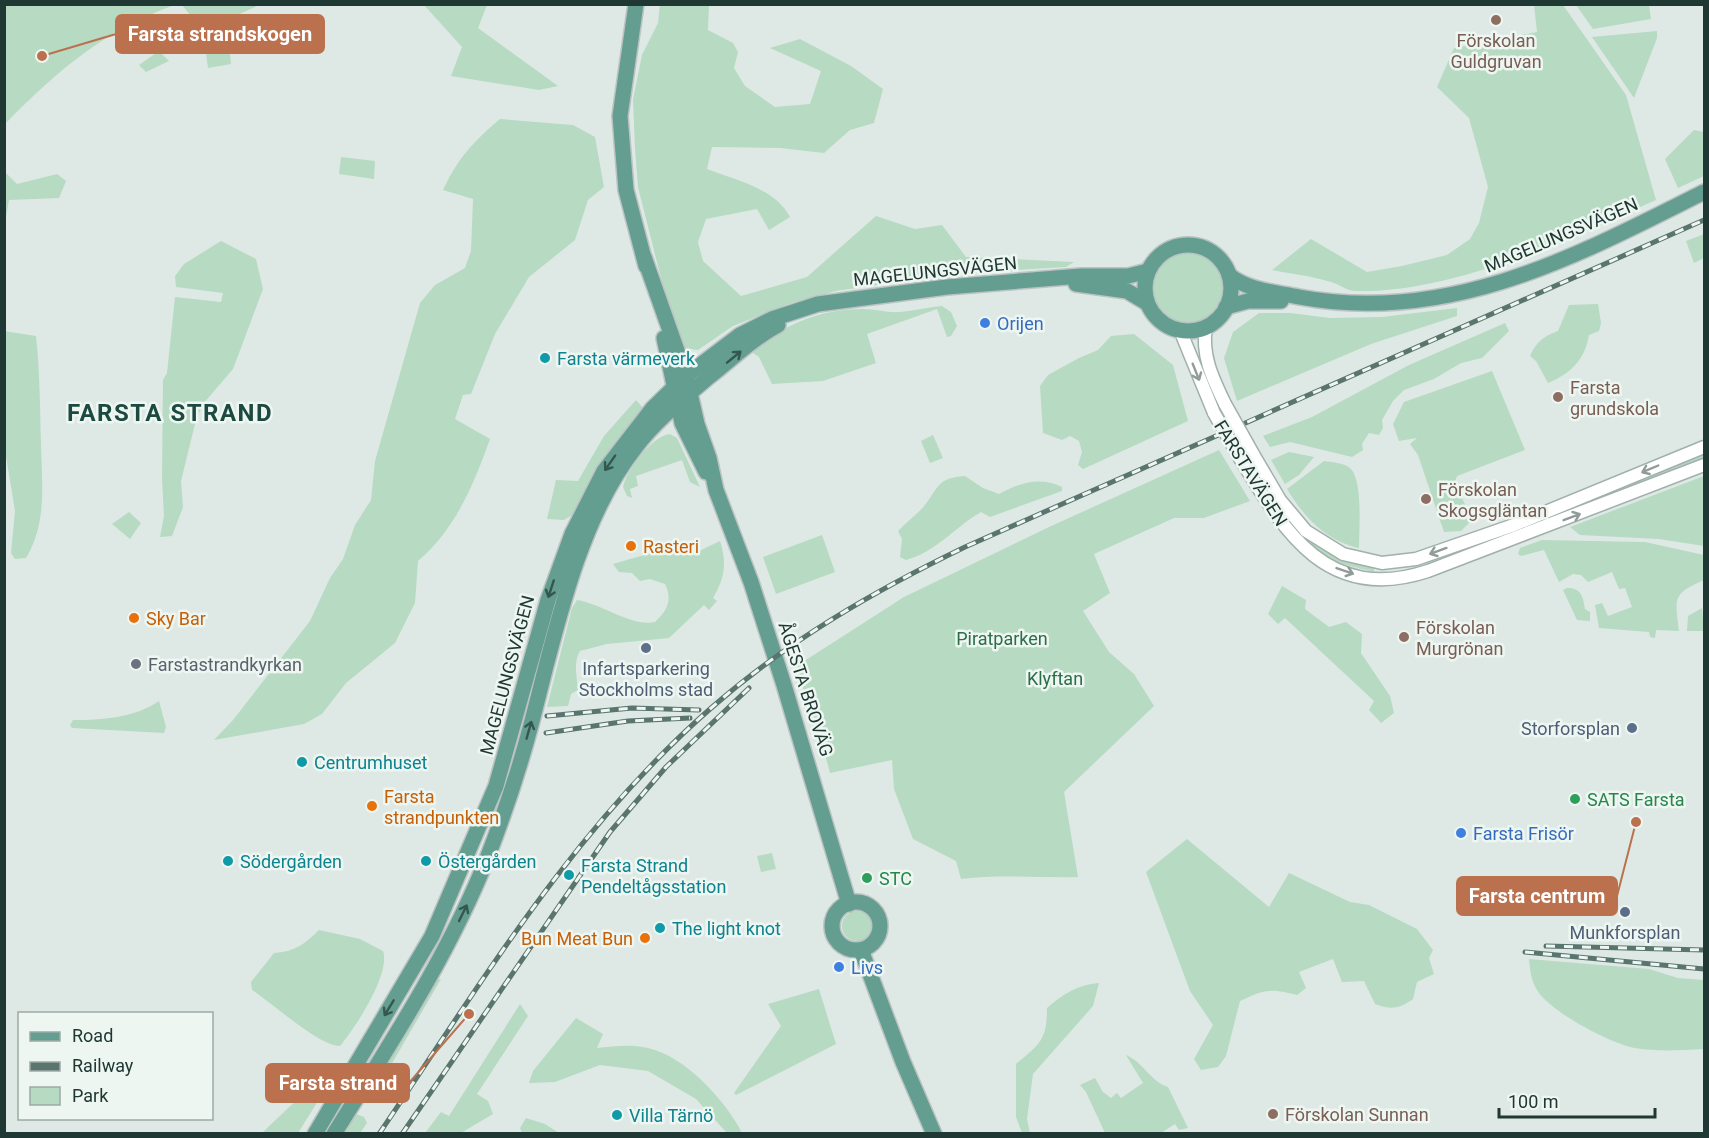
<svg xmlns="http://www.w3.org/2000/svg" width="1709" height="1138" font-family="Roboto,sans-serif">
<style>
.green{fill:#b7dac2}
.lines{fill:none;stroke-linecap:round;stroke-linejoin:round}
.minor-casing{stroke:#a1b0ac;stroke-width:15}
.major-casing{stroke:#bcc3c2;stroke-width:18}
.minor{stroke:#fff;stroke-width:12}
.major{stroke:#639e91;stroke-width:15}
.rail-casing{stroke:#5a746e;stroke-width:5}
.rail{stroke:#eef6f2;stroke-width:3;stroke-dasharray:9;stroke-linecap:butt}
.minor-bridge-casing{stroke:#a1b0ac;stroke-width:15;stroke-linecap:butt}
.minor-bridge{stroke:#fff;stroke-width:12}
.oneway{stroke:#34574f}
.oneway2{stroke:#909c99}
.education-dot{fill:#8d6e63;stroke:#eef6f2;stroke-width:2}
.shop-dot{fill:#3f7fe0;stroke:#eef6f2;stroke-width:2}
.culture-dot{fill:#0f9aa8;stroke:#eef6f2;stroke-width:2}
.food-dot{fill:#e8710a;stroke:#eef6f2;stroke-width:2}
.service-dot{fill:#5c6f8a;stroke:#eef6f2;stroke-width:2}
.worship-dot{fill:#6b7280;stroke:#eef6f2;stroke-width:2}
.leisure-dot{fill:#2e9e5b;stroke:#eef6f2;stroke-width:2}
.labels{text-anchor:middle;dominant-baseline:central;stroke-width:5;stroke-linejoin:round;paint-order:stroke}
.education-label{font-size:18px;fill:#785e54;stroke:#eef6f2;text-anchor:start}
.street-label{font-size:18px;fill:#203833;stroke:#eef6f2}
.shop-label{font-size:18px;fill:#366cbe;stroke:#eef6f2;text-anchor:start}
.culture-label{font-size:18px;fill:#0d838f;stroke:#eef6f2;text-anchor:start}
.food-label{font-size:18px;fill:#c56008;stroke:#eef6f2;text-anchor:start}
.park-label{font-size:18px;fill:#2b6e48;stroke:#eef6f2}
.worship-label{font-size:18px;fill:#5b616d;stroke:#eef6f2;text-anchor:start}
.service-label{font-size:18px;fill:#4e5e75;stroke:#eef6f2}
.leisure-label{font-size:18px;fill:#27864d;stroke:#eef6f2;text-anchor:start}
.district-label{font-size:24px;font-weight:bold;letter-spacing:1.5px;fill:#1d4a40;stroke:#eef6f2}
.leader{fill:none;stroke:#bb704e;stroke-width:2}
.callout-dot{fill:#bb704e;stroke:#eef6f2;stroke-width:2}
.callout{fill:#bb704e;stroke:#bb704e;stroke-width:2}
.callout-label{font-size:20px;text-anchor:middle;font-weight:bold;fill:#fff}
</style>
<rect width="100%" height="100%" fill="#dee9e5"/>
<g class="green">
<path d="M5,4H174V5C102,32 58,70 5,124Z"/>
<path d="M660,4L709,5L708,30L733,43L738,52L734,68L745,86L775,107L810,104L821,71L770,48L800,39L851,66L883,89L874,123L850,130L824,153L780,148L712,147L707,169C735,180 775,188 790,217L769,230L757,209L706,219L698,242L703,261L741,296L807,277L876,216L915,229L942,225L966,257L1074,262L1066,267L953,274L836,291L791,303L733,326L698,350L682,348L670,314L638,187L635,149L633,99L642,55L658,23Z"/>
<polygon points="182,5 259,5 227,20 231,64 208,68 203,31"/>
<polygon points="424,5 487,5 478,28 558,86 539,90 451,76 462,47"/>
<path d="M1534,5H1563L1626,95L1656,200C1568,239 1453,293 1356,291C1347,291 1339,284 1331,282C1312,276 1292,274 1272,270L1311,239L1367,272L1402,266L1447,255L1470,239L1479,223L1488,187L1469,118L1437,87L1454,48L1537,32Z"/>
<polygon points="1576,5 1649,5 1651,19 1593,29"/>
<polygon points="1657,31 1657,38 1634,98 1592,37"/>
<polygon points="159,51 169,61 146,72 139,65"/>
<path d="M500,119L573,125L595,137L604,187L588,200L575,240L529,277L495,334L471,394L463,395L455,419L490,439C474,484 455,530 418,561L415,603L395,643L346,683L322,714L304,724L214,740L233,720L310,621L330,578L343,559L355,525L371,500L375,461L420,303L435,285L465,268L471,251L473,199L443,190C458,158 473,142 500,119Z"/>
<polygon points="1694,130 1704,132 1704,176 1678,188 1665,159"/>
<polygon points="341,157 375,161 374,179 339,174"/>
<polygon points="5,172 17,184 57,174 66,181 59,198 9,200 5,222"/>
<polygon points="1704,234 1704,258 1694,263 1686,241"/>
<polygon points="221,241 256,259 263,289 233,369 203,404 196,420 181,481 183,507 172,536 160,537 164,516 162,478 163,380 167,373 175,297 221,302 223,293 176,287 175,276 184,264"/>
<circle cx="1187" cy="288" r="37"/>
<path d="M1598,304L1601,323L1599,331L1589,335C1585,360 1570,374 1548,383L1536,361L1530,356C1536,342 1544,336 1558,331L1569,305Z"/>
<path d="M942,306L951,312L957,326L951,336L947,337L937,309L867,334L876,363L823,381L772,384L759,357L753,353C782,324 821,309 863,309C875,309 888,313 900,312C914,311 928,307 942,306Z"/>
<polygon points="1457,308 1457,316 1371,344 1237,401 1224,358 1233,332 1259,313 1290,313 1330,318 1382,317"/>
<polygon points="1505,323 1509,331 1482,358 1461,363 1434,379 1404,390 1393,401 1382,420 1383,428 1379,435 1369,433 1362,444 1363,450 1352,457 1290,442 1270,447 1263,436 1312,417 1409,365"/>
<path d="M4,331L36,336C40,373 40,409 41,446C42,485 47,523 26,558L15,559L11,553L15,511L5,450Z"/>
<polygon points="1134,334 1173,365 1188,421 1083,469 1078,465 1082,452 1079,441 1070,436 1062,440 1043,433 1040,386 1048,375 1079,358 1098,350 1111,336"/>
<polygon points="1492,371 1525,450 1457,476 1455,482 1467,509 1469,523 1461,531 1444,532 1418,455 1410,444 1417,438 1399,441 1393,424 1404,402"/>
<polygon points="636,400 644,409 594,477 577,512 564,520 547,519 556,480 578,481 604,436"/>
<path d="M670,434L677,438L700,487L690,482L682,460L636,476L638,486L630,489L632,498L627,496L623,487C627,469 652,436 670,434Z"/>
<polygon points="933,435 943,458 930,463 921,441"/>
<path d="M1219,450L1250,501L1204,518H1174L1094,554L1110,593L1083,611L1109,652L1134,674L1154,706L1064,792L1078,877C1039,878 1000,874 961,879L956,861L913,839L894,789L892,760L830,773L817,724L795,667L904,597L1049,527Z"/>
<polygon points="1289,452 1314,457 1299,475 1285,484 1271,460"/>
<polygon points="1704,453 1704,459 1613,495 1591,500"/>
<path d="M1324,461C1332,462 1345,463 1351,469C1363,482 1359,531 1359,548C1326,541 1304,517 1287,489Z"/>
<path d="M965,476L983,488L999,494C1019,483 1040,476 1062,487V491L990,517L981,512C955,527 936,552 906,560L900,557L902,539L898,531C906,522 918,514 925,505C939,487 937,478 965,476Z"/>
<polygon points="1704,476 1704,546 1659,539 1580,535 1570,527"/>
<polygon points="129,512 141,523 130,539 112,524"/>
<polygon points="822,535 835,572 776,594 763,557"/>
<path d="M1542,540L1645,542L1704,555V580C1672,594 1675,598 1679,631L1656,630L1655,638L1650,637L1649,632L1599,628L1595,605L1602,603L1608,616L1632,607L1625,588L1619,589L1612,572L1588,582L1581,575L1573,574L1559,582L1544,550L1521,556L1518,554L1520,548Z"/>
<path d="M720,541C727,563 725,578 713,598L717,601L709,610L704,605L669,638L607,644L580,651C573,662 577,677 578,690L571,694L568,706L547,707L572,608L577,600C602,604 632,627 655,622C667,611 673,600 665,584L650,579L640,581L632,573L619,572L613,564L658,551L668,544L697,552Z"/>
<polygon points="1312,542 1343,560 1374,567 1374,572 1334,562 1309,547"/>
<polygon points="1282,586 1306,600 1305,609 1329,627 1346,622 1362,634 1361,653 1390,696 1394,713 1381,723 1369,710 1374,701 1285,618 1278,624 1268,614"/>
<path d="M1567,588C1581,588 1583,596 1585,609L1590,612V621L1577,620L1563,590Z"/>
<polygon points="1702,608 1704,631 1687,631 1688,616"/>
<path d="M159,701L166,727L164,733L72,728L70,725L73,720C102,720 134,718 159,701Z"/>
<path d="M1187,839L1269,907L1289,873L1350,902L1369,905L1417,929L1433,950L1429,958L1434,974L1417,982L1413,999C1400,1009 1390,1010 1375,1004L1364,981L1342,982L1333,959L1299,972L1306,988L1297,995C1270,988 1265,989 1240,1001L1226,1056L1218,1067L1201,1070L1194,1059L1213,1025L1190,991L1146,872Z"/>
<polygon points="772,853 776,869 761,872 757,856"/>
<circle cx="857" cy="926" r="15"/>
<path d="M319,930L360,939L383,951C391,974 355,1028 340,1046C319,1046 272,1003 252,990L251,982L274,953C294,952 305,944 319,930Z"/>
<path d="M1529,959L1649,969L1678,978L1704,980V1049C1681,1050 1658,1052 1635,1048C1611,1044 1549,1011 1537,990C1531,981 1530,969 1529,959Z"/>
<polygon points="441,979 387,1072 378,1100 375,1102 366,1099 436,980"/>
<path d="M1099,983L1093,1006L1033,1074L1027,1119L1030,1133H1022L1016,1117V1064C1040,1044 1047,1040 1047,1008C1063,994 1077,985 1099,983Z"/>
<polygon points="819,989 836,1044 736,1095 734,1093 781,1026 768,1004"/>
<polygon points="520,1004 528,1016 477,1094 488,1101 493,1114 461,1133 425,1133 441,1112 449,1116"/>
<path d="M576,1018L603,1034L597,1048C615,1046 631,1044 648,1048C685,1056 726,1101 742,1133H727L696,1099L648,1071L600,1065L555,1082L529,1083L533,1071Z"/>
<path d="M1126,1055C1143,1062 1150,1081 1168,1087L1188,1128L1179,1130L1175,1124L1161,1133H1105L1086,1092L1080,1085L1095,1078L1103,1092L1111,1098L1117,1093L1121,1098L1143,1083Z"/>
<polygon points="314,1089 323,1093 298,1133 262,1133 306,1091"/>
<polygon points="356,1114 364,1117 367,1123 360,1133 343,1133"/>
<polygon points="526,1118 545,1124 559,1133 522,1133 520,1128"/>
</g>
<g class="lines">
<defs>
<g id="minor">
<path d="M1206,327C1201,355 1213,379 1225,404"/>
<polyline points="1180,330 1214,413"/>
<polyline points="1253,454 1280,500 1306,531 1343,554 1382,563 1416,559 1514,525 1704,447"/>
<path d="M1241,460C1285,533 1328,604 1428,571L1704,465"/>
</g>
<g id="major">
<polyline points="636,4 620,116 626,190 646,266"/>
<circle cx="1188" cy="288" r="43"/>
<polyline points="644,257 686,376 697,424 709,458 716,490 751,582 784,685 849,904"/>
<path d="M1230,276C1250,291 1275,292 1299,297C1448,325 1575,257 1704,192"/>
<polyline points="1076,284 1127,291 1147,303"/>
<polyline points="1226,307 1248,301 1281,301"/>
<polyline points="664,338 682,423 706,472"/>
<circle cx="856" cy="926" r="24"/>
<polyline points="861,950 903,1062 934,1134"/>
<polyline points="315,1134 432,936 496,786 548,600 572,534 604,471 652,409 686,376 740,335 772,319 818,304 947,287 1081,276 1128,276 1148,271"/>
<path d="M334,1134C390,1044 449,955 488,856C505,812 520,767 532,721C555,633 578,520 635,448C656,420 683,399 710,376C732,359 753,338 778,325"/>
</g>
</defs>
<use href="#minor" class="minor-casing"/>
<use href="#major" class="major-casing"/>
<use href="#minor" class="minor"/>
<use href="#major" class="major"/>
<defs>
<g id="rail">
<polyline points="547,716 632,708 699,710"/>
<polyline points="546,733 628,721 690,718"/>
<polyline points="1546,946 1704,950"/>
<polyline points="1525,952 1704,969"/>
<path d="M379,1134C480,985 573,829 710,709C786,642 874,591 965,547L1704,220"/>
<polyline points="402,1134 610,832 666,767 749,688"/>
</g>
</defs>
<use href="#rail" class="rail-casing"/>
<use href="#rail" class="rail"/>
<defs>
<g id="minor-bridge">
<polyline points="1225,404 1253,454"/>
<polyline points="1214,413 1241,460"/>
</g>
</defs>
<use href="#minor-bridge" class="minor-bridge-casing"/>
<use href="#minor-bridge" class="minor-bridge"/>
</g>
<defs><path id="oneway-shaft" d="M-6 0H5M1.5-3L5.5 0L1.5 3" fill="none" stroke-width="1.6" stroke-linecap="round" stroke-linejoin="round" transform="scale(1.5)"/></defs>
<g class="oneway">
<use href="#oneway-shaft" transform="translate(734 357) rotate(-39)"/>
<use href="#oneway-shaft" transform="translate(610 463) rotate(125)"/>
<use href="#oneway-shaft" transform="translate(551 589) rotate(108)"/>
<use href="#oneway-shaft" transform="translate(529 730) rotate(-74)"/>
<use href="#oneway-shaft" transform="translate(463 913) rotate(-64)"/>
<use href="#oneway-shaft" transform="translate(389 1008) rotate(121)"/>
</g>
<g class="oneway2">
<use href="#oneway-shaft" transform="translate(1196 372) rotate(68)"/>
<use href="#oneway-shaft" transform="translate(1650 469) rotate(157)"/>
<use href="#oneway-shaft" transform="translate(1572 517) rotate(-21)"/>
<use href="#oneway-shaft" transform="translate(1438 551) rotate(160)"/>
<use href="#oneway-shaft" transform="translate(1345 571) rotate(19)"/>
</g>
<g class="education-dot">
<circle cx="1496" cy="20" r="6"/>
<circle cx="1558" cy="397" r="6"/>
<circle cx="1426" cy="499" r="6"/>
<circle cx="1404" cy="637" r="6"/>
<circle cx="1273" cy="1114" r="6"/>
</g>
<g class="shop-dot">
<circle cx="985" cy="323" r="6"/>
<circle cx="1461" cy="833" r="6"/>
<circle cx="839" cy="967" r="6"/>
</g>
<g class="culture-dot">
<circle cx="545" cy="358" r="6"/>
<circle cx="302" cy="762" r="6"/>
<circle cx="228" cy="861" r="6"/>
<circle cx="426" cy="861" r="6"/>
<circle cx="569" cy="875" r="6"/>
<circle cx="660" cy="928" r="6"/>
<circle cx="617" cy="1115" r="6"/>
</g>
<g class="food-dot">
<circle cx="631" cy="546" r="6"/>
<circle cx="134" cy="618" r="6"/>
<circle cx="372" cy="806" r="6"/>
<circle cx="645" cy="938" r="6"/>
</g>
<g class="service-dot">
<circle cx="646" cy="648" r="6"/>
<circle cx="1632" cy="728" r="6"/>
<circle cx="1625" cy="912" r="6"/>
</g>
<circle class="worship-dot" cx="136" cy="664" r="6"/>
<g class="leisure-dot">
<circle cx="1575" cy="799" r="6"/>
<circle cx="867" cy="878" r="6"/>
</g>
<g class="labels">
<g class="education-label">
<text x="1496" y="40" text-anchor="middle">Förskolan<tspan x="1496" dy="21">Guldgruvan</tspan></text>
<text x="1570" y="387">Farsta<tspan x="1570" dy="21">grundskola</tspan></text>
<text x="1438" y="489">Förskolan<tspan x="1438" dy="21">Skogsgläntan</tspan></text>
<text x="1416" y="627">Förskolan<tspan x="1416" dy="21">Murgrönan</tspan></text>
<text x="1285" y="1114">Förskolan Sunnan</text>
</g>
<g class="street-label">
<text transform="translate(1561 235) rotate(-23)">MAGELUNGSVÄGEN</text>
<text transform="translate(935 271) rotate(-6)">MAGELUNGSVÄGEN</text>
<text transform="translate(1251 473) rotate(58)">FARSTAVÄGEN</text>
<text transform="translate(507 675) rotate(-75)">MAGELUNGSVÄGEN</text>
<text transform="translate(806 689) rotate(72)">ÅGESTA BROVÄG</text>
</g>
<g class="shop-label">
<text x="997" y="323">Orijen</text>
<text x="1473" y="833">Farsta Frisör</text>
<text x="851" y="967">Livs</text>
</g>
<g class="culture-label">
<text x="557" y="358">Farsta värmeverk</text>
<text x="314" y="762">Centrumhuset</text>
<text x="240" y="861">Södergården</text>
<text x="438" y="861">Östergården</text>
<text x="581" y="865">Farsta Strand<tspan x="581" dy="21">Pendeltågsstation</tspan></text>
<text x="672" y="928">The light knot</text>
<text x="629" y="1115">Villa Tärnö</text>
</g>
<g class="food-label">
<text x="643" y="546">Rasteri</text>
<text x="146" y="618">Sky Bar</text>
<text x="384" y="796">Farsta<tspan x="384" dy="21">strandpunkten</tspan></text>
<text x="633" y="938" text-anchor="end">Bun Meat Bun</text>
</g>
<g class="park-label">
<text x="1002" y="638">Piratparken</text>
<text x="1055" y="678">Klyftan</text>
</g>
<g class="worship-label">
<text x="148" y="664">Farstastrandkyrkan</text>
</g>
<g class="service-label">
<text x="646" y="668">Infartsparkering<tspan x="646" dy="21">Stockholms stad</tspan></text>
<text x="1620" y="728" text-anchor="end">Storforsplan</text>
<text x="1625" y="932">Munkforsplan</text>
</g>
<g class="leisure-label">
<text x="1587" y="799">SATS Farsta</text>
<text x="879" y="878">STC</text>
</g>
<g class="district-label">
<text x="170" y="413">FARSTA STRAND</text>
</g>
</g>
<path class="leader" d="M42 56L116 34M1636 822L1617 896M469 1014L409 1083"/>
<g class="callout-dot">
<circle cx="42" cy="56" r="6"/>
<circle cx="1636" cy="822" r="6"/>
<circle cx="469" cy="1014" r="6"/>
</g>
<g class="callout">
<rect x="116" y="15" width="208" height="38" rx="6"/>
<rect x="1457" y="877" width="160" height="38" rx="6"/>
<rect x="266" y="1064" width="143" height="38" rx="6"/>
</g>
<g class="callout-label">
<text x="220" y="41">Farsta strandskogen</text>
<text x="1537" y="903">Farsta centrum</text>
<text x="338" y="1090">Farsta strand</text>
</g>
<rect width="1709" height="1138" fill="none" stroke="#203833" stroke-width="12"/>
<rect x="18" y="1012" width="195" height="108" fill="#eef6f2" stroke="#9caaa6" stroke-width="1.5"/>
<rect x="30" y="1032" width="30" height="9" fill="#639e91" stroke="#9caaa6" stroke-width="1.5"/>
<text x="72" y="1042" font-size="18" fill="#203833">Road</text>
<rect x="30" y="1062" width="30" height="9" fill="#5a746e" stroke="#9caaa6" stroke-width="1.5"/>
<text x="72" y="1072" font-size="18" fill="#203833">Railway</text>
<rect x="30" y="1087" width="30" height="18" fill="#b7dac2" stroke="#9caaa6" stroke-width="1.5"/>
<text x="72" y="1102" font-size="18" fill="#203833">Park</text>
<path d="M1499 1108v9h156v-9" fill="none" stroke="#203833" stroke-width="3"/>
<text x="1508" y="1108" font-size="18" fill="#203833" stroke="#eef6f2" stroke-width="4.5" paint-order="stroke">100 m</text>
</svg>
